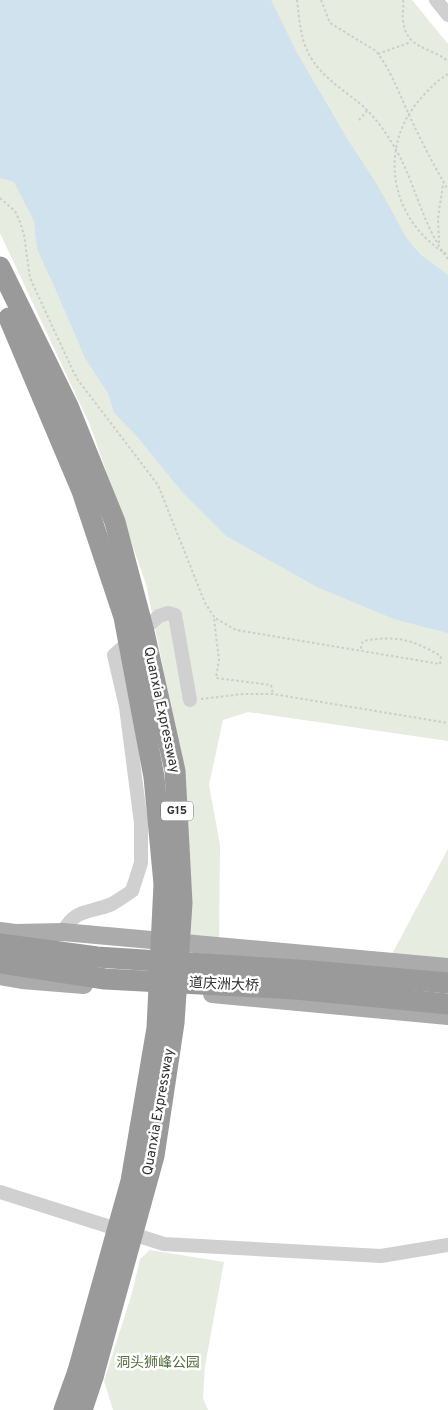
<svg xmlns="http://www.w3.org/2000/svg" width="448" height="1410" font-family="Overpass,'Noto Sans SC',sans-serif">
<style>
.green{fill:#e6ecdf}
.water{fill:#cfe2ee}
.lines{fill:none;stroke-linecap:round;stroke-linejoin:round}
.path{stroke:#cdcdcd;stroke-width:2;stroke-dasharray:2.5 2.5;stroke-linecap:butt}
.minor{stroke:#d0d0d0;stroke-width:14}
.major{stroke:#ababab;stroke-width:18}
.highway{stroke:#9a9a9a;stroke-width:21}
.path-bridge{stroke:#cdcdcd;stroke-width:2;stroke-dasharray:2.5 2.5;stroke-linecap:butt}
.highway-bridge{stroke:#9a9a9a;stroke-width:21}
.labels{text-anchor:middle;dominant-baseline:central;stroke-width:5;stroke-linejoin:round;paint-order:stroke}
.shield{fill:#fff;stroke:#707070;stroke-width:1}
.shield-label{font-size:12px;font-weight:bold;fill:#333}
.street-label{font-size:14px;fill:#333;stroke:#fff}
.park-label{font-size:14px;fill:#56703f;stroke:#fff}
</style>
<rect width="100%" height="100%" fill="#fff"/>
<g class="green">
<polygon points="264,0 412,0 448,44 448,284 407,258"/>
<polygon points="0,141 448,625 448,741 248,712 223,720 209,785 220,845 219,941 187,934 179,744 146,584 90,425 0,233"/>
<polygon points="448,849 448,960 391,956"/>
<polygon points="150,1250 224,1262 205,1366 203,1398 208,1410 113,1410 104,1381 132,1293 140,1259"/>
</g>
<polygon class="water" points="0,0 271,0 297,53 348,140 378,186 407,239 420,254 448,275 448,633 394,619 317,587 226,536 183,493 135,434 114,413 108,393 85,358 55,288 37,249 34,221 14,182 0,178"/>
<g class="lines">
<g class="path">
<path d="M297,0C299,16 300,33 306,48C317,75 343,89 364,107C374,117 383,128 390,140C415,177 420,223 448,259"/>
<path d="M321,0L330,23L376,51C391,70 400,96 411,119C422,143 435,167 448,190"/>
<path d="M403,0C404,7 402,14 403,20C406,49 428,46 448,61"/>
<polyline points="378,54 411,42"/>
<polyline points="359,120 367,111"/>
<path d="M0,198L15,211L20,222L24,235L30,278L73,371L78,380L158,485L205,603L215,618L236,630L440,664L441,656C411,639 396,635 363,641L360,651"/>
<polyline points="439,243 438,218 443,184"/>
<polyline points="214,619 219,660 216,678 271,685 273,694"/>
<polyline points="201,699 243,694 273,694 448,723"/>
</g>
<g class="minor">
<polyline points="436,0 448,15"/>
<path d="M63,932C75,908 91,913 112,904C119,900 126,895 132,891L141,863V823L126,707L114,655L159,616L168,613L175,615L190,700"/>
<polyline points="0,1192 164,1244 381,1256 448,1245"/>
</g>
<g class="major">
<polyline points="0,931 15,933 63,932 448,967"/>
<polyline points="0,976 22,980 84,985"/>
<polyline points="212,994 448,1016"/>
</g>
<g class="highway">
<polyline points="0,944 97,957 312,971 448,983"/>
<polyline points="0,963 105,979 296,989 448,1004"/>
<polyline points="64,1410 78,1371"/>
<polyline points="82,1410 93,1377"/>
</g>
<path class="path-bridge" d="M448,74C438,80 430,88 422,97C376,147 390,221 448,255"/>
<g class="highway-bridge">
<polyline points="0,267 68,406 115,522 144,632 175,771 182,903 174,1023 154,1156 93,1377"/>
<polyline points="9,318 82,491 124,617 154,777 164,884 157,1028 131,1181 78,1371"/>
</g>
</g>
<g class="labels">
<rect class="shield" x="161" y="801.5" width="32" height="19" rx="4"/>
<g class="shield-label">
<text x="177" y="811">G15</text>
</g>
<g class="street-label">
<text transform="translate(161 710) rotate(78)">Quanxia Expressway</text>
<text transform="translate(224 985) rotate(3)">道庆洲大桥</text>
<text transform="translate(159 1112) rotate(-80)">Quanxia Expressway</text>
</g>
<g class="park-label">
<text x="158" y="1363">洞头狮峰公园</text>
</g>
</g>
</svg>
